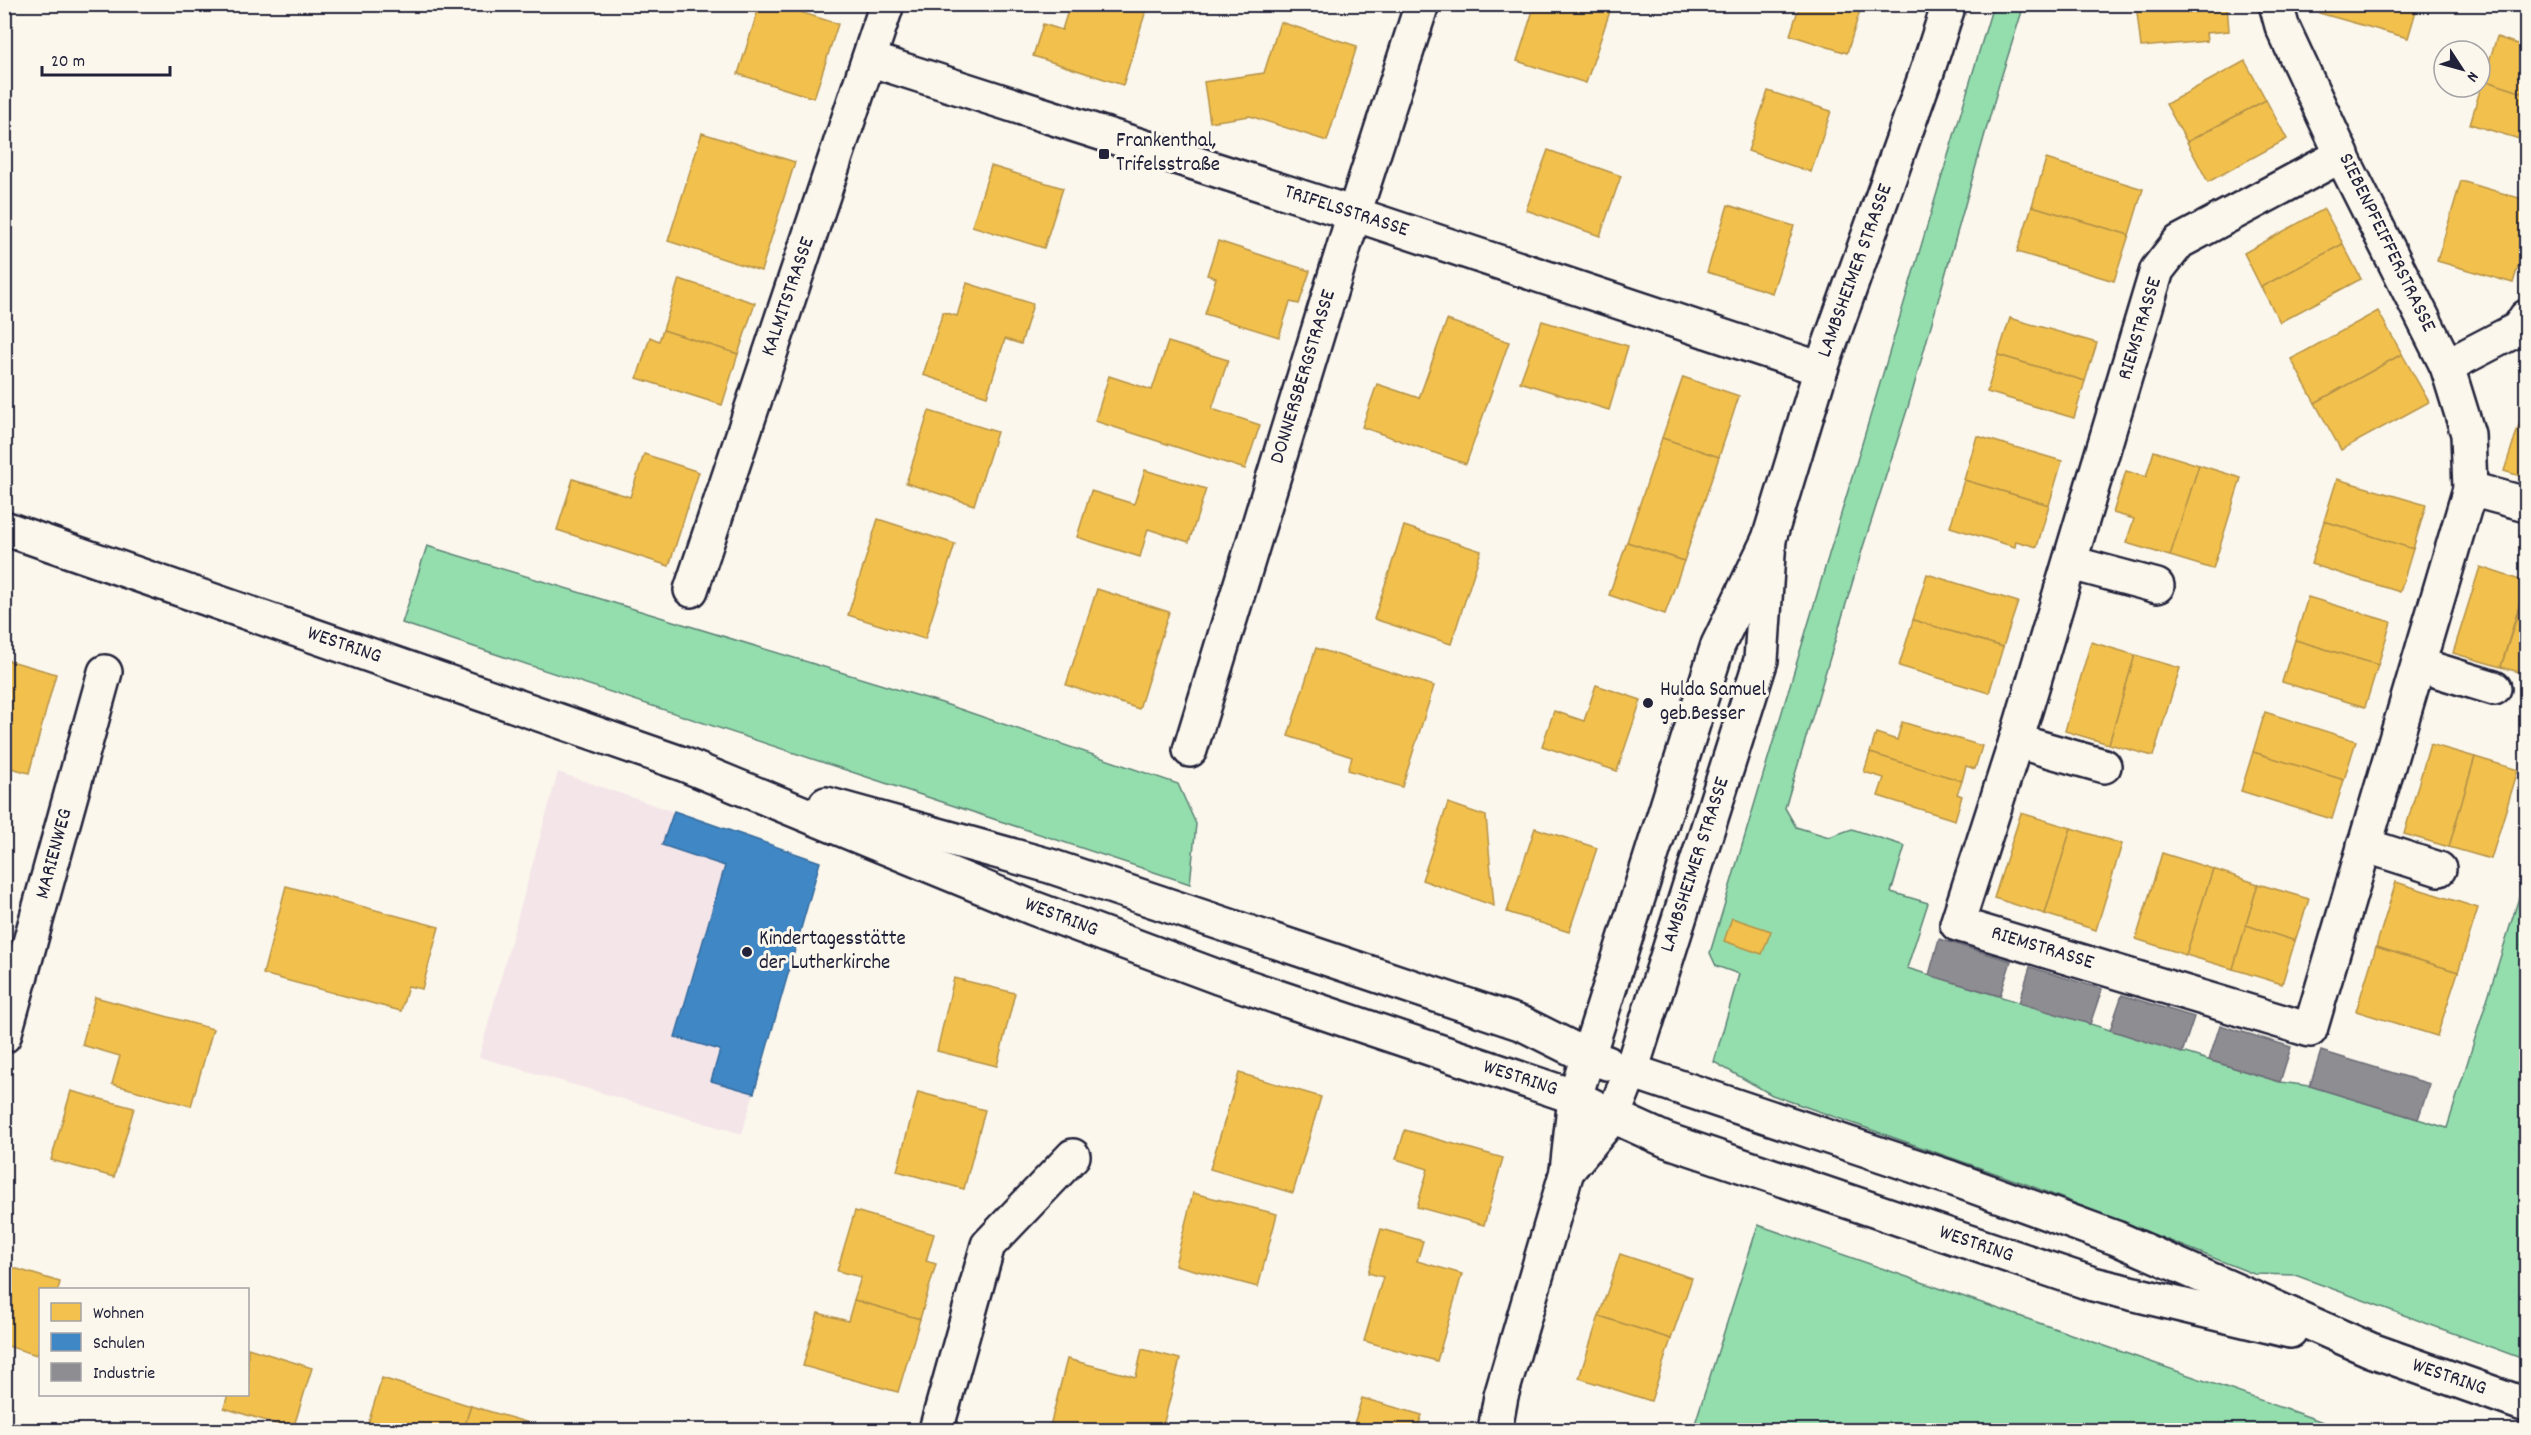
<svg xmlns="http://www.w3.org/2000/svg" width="2531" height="1435" font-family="Dekko,sans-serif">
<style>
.built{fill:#f4e5e9}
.green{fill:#94dead;stroke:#5b8074;stroke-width:1.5}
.homes{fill:#f2c14e;stroke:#b49148;stroke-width:1.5}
.schools{fill:#3f88c5;stroke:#36699c;stroke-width:1.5}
.industry{fill:#8d8d92;stroke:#6d6d78;stroke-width:1.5}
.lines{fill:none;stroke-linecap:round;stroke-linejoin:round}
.minor-casing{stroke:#22223b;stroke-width:38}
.tertiary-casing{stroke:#22223b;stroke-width:38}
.secondary-casing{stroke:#22223b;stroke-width:38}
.minor{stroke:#fbf7ec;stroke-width:33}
.tertiary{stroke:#fbf7ec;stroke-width:33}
.secondary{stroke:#fbf7ec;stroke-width:33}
.poi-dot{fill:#22223b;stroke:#fbf7ec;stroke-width:2}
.labels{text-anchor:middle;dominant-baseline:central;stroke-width:6;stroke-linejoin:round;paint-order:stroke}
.poi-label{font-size:21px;fill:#22223b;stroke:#fbf7ec;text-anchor:start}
.street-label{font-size:21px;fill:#22223b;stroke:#fbf7ec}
</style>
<rect width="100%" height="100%" fill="#fbf7ec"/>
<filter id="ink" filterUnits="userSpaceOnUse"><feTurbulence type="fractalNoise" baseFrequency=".0167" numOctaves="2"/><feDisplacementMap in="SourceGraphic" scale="12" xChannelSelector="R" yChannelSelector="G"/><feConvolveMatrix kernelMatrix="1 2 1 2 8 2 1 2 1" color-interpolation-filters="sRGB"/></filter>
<g filter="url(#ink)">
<polygon class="built" points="558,772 820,862 742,1134 479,1057"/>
<g class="green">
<polygon points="1993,5 2024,5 1999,84 1908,407 1863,547 1785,808 1796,827 1829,837 1852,829 1905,846 1891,892 1928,903 1907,968 2280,1082 2310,1086 2447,1128 2526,875 2526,1360 2295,1275 2254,1274 2026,1184 1772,1095 1714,1062 1739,974 1716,966 1710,953"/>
<polygon points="427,546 942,703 1178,784 1196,824 1190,884 402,623"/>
<polygon points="1758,1225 2346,1430 1693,1430"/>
</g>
<g class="homes">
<polygon points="760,4 775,4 838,24 814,98 738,74"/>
<polygon points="1070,4 1148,4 1123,85 1033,56 1043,24 1062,30"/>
<polygon points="1535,4 1612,5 1586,83 1517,61"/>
<polygon points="1800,4 1862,4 1847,53 1790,35"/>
<polygon points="2136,4 2227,4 2229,31 2206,33 2207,41 2141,47"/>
<polygon points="2322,4 2418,4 2408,38 2319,13"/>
<polygon points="1280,22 1357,46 1327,141 1250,116 1210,122 1204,82 1264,73"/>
<polygon points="2497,37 2526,47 2526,94 2483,80"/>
<polygon points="2245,61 2266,100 2187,142 2166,104"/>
<polygon points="2483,80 2526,94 2526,141 2470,124"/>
<polygon points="1768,91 1831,111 1811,172 1748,151"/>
<polygon points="2266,100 2287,139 2208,182 2187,142"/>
<polygon points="702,133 795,162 761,271 668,241"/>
<polygon points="1548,150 1621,176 1600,236 1526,210"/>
<polygon points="2046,159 2143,189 2129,235 2032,206"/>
<polygon points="991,166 1063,188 1044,248 972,226"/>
<polygon points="2461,181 2526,200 2526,240 2513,283 2437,261"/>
<polygon points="1728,205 1794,226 1772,293 1707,272"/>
<polygon points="2032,206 2129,235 2114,281 2017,252"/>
<polygon points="2324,209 2343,244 2261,287 2244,253"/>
<polygon points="1218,241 1310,271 1299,304 1290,302 1279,337 1205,314 1216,278 1207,275"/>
<polygon points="2343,244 2361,279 2280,322 2261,287"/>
<polygon points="679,279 755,303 738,354 663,330"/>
<polygon points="967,283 1033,304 1021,344 1005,339 987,396 923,375 943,312 957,316"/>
<polygon points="2378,311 2402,354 2315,403 2291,359"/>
<polygon points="2010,318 2097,343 2085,381 1998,355"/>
<polygon points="1447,320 1509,342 1466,464 1362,427 1377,384 1419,398"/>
<polygon points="1542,321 1628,346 1609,410 1520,382"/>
<polygon points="663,330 738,354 722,405 637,378 650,337 659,341"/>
<polygon points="1168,342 1228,360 1212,409 1260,425 1245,469 1095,421 1109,376 1152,390"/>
<polygon points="2402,354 2429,402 2341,450 2315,403"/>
<polygon points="1998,355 2085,381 2074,418 1987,392"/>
<polygon points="1683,377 1739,396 1719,457 1662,438"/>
<polygon points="2526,403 2526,478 2504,471"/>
<polygon points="929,411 997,432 974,505 906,483"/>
<polygon points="1977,436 2062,461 2049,505 1964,480"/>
<polygon points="1662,438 1719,457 1684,561 1627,542"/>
<polygon points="2154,451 2199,465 2170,556 2126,543 2134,519 2113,513 2126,471 2146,477"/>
<polygon points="644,454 699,472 669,566 557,530 573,479 630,497"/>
<polygon points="2199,465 2241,478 2213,569 2170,556"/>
<polygon points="1145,470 1206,489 1189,542 1148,529 1140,557 1077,537 1091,491 1134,504"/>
<polygon points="2337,479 2426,505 2413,549 2324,521"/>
<polygon points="1964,480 2049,505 2037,547 2016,541 2015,547 1950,527"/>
<polygon points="878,519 955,544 925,639 848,615"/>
<polygon points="2324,521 2413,549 2400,592 2311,564"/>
<polygon points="1404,526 1481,551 1451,644 1374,619"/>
<polygon points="1627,542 1684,561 1665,614 1609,595"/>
<polygon points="2480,567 2526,582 2501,667 2453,653"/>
<polygon points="1927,574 2018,602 2003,647 1913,620"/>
<polygon points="2526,588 2526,674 2501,667"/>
<polygon points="1097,589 1169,612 1139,709 1066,685"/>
<polygon points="2308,597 2391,622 2378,665 2295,640"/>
<polygon points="1913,620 2003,647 1989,693 1899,666"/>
<polygon points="2295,640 2378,665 2365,707 2282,682"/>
<polygon points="2091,642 2135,655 2109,744 2065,731"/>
<polygon points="1316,648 1434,686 1402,787 1348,770 1352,757 1288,736"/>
<polygon points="2135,655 2180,668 2153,756 2109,744"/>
<polygon points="4,659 56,674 29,773 4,766"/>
<polygon points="1596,685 1641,700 1617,771 1542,746 1554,711 1584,721"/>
<polygon points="2265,712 2356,741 2344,780 2253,752"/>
<polygon points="1902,722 1982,746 1975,769 1966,766 1962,781 1870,753 1876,733 1897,740"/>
<polygon points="2430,744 2475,757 2449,847 2404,834"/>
<polygon points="2253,752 2344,780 2332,819 2241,791"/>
<polygon points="1870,753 1962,781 1957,794 1962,796 1955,820 1878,796 1884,778 1864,772"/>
<polygon points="2475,757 2518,770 2491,859 2449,847"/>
<polygon points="1448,803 1486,816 1494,906 1422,880"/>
<polygon points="2021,813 2071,828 2045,914 1994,898"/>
<polygon points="4,824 12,826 4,852"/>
<polygon points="1535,828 1597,848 1569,932 1507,912"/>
<polygon points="2071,828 2122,844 2096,930 2045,914"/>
<polygon points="2162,853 2213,869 2186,955 2136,939"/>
<polygon points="2213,869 2258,884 2233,969 2186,955"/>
<polygon points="2396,882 2478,908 2458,972 2376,947"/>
<polygon points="2258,884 2309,899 2295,941 2246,925"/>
<polygon points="286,886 439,927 422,989 408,986 401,1011 263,974"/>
<polygon points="1732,918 1771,931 1762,954 1724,941"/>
<polygon points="2246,925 2295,941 2282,984 2233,969"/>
<polygon points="2376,947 2458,972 2437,1036 2356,1011"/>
<polygon points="954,978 1015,993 997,1066 937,1051"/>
<polygon points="95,997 213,1029 191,1106 112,1084 120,1056 82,1045"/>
<polygon points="1239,1073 1321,1097 1293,1193 1210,1169"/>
<polygon points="71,1091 134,1108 114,1177 51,1160"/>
<polygon points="918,1092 985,1110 964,1189 897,1171"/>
<polygon points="1405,1130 1503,1158 1484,1225 1417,1207 1428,1169 1396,1159"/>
<polygon points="1193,1193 1277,1214 1258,1287 1175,1265"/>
<polygon points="855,1211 934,1234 926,1261 936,1264 920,1319 854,1300 861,1277 837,1271"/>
<polygon points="1381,1229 1423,1241 1417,1261 1462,1274 1437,1361 1364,1341 1383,1277 1368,1273"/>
<polygon points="1620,1254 1692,1278 1671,1339 1599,1316"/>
<polygon points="4,1265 60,1282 58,1290 40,1290 40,1345 37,1355 4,1345"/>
<polygon points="854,1300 920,1319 898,1392 803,1366 818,1313 848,1321"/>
<polygon points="1599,1316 1671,1339 1651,1401 1579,1378"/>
<polygon points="248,1348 312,1368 293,1429 224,1408 228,1394 248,1394"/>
<polygon points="1142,1349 1180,1359 1162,1430 1049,1430 1067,1359 1136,1377"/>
<polygon points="382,1378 471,1406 463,1430 366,1430"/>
<polygon points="1362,1398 1422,1415 1417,1430 1352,1430"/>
<polygon points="471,1406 553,1430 463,1430"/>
</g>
<polygon class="schools" points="674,811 820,862 754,1093 711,1081 720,1050 675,1037 725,866 662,845"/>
<g class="industry">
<polygon points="1939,939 2011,961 2000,996 1929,975"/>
<polygon points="2030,967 2102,989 2090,1024 2019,1003"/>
<polygon points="2122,995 2194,1017 2182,1053 2110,1030"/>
<polygon points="2220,1025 2291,1047 2280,1082 2209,1060"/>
<polygon points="2321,1051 2430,1084 2418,1119 2310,1086"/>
</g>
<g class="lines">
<defs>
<g id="minor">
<polyline points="2276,4 2282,26 2342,155 2344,161 2447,366 2468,434 2470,489 2310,1030 1957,924 2016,741 2157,270 2179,242 2342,155"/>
<polyline points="869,59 1354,214 1821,369"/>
<polyline points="2447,366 2518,329 2526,317"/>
<polyline points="2470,489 2526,504"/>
<polyline points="2071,563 2157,586"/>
<polyline points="691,590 887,4"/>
<polyline points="2419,665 2494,688"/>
<polyline points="2016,741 2104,766"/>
<polyline points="1190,750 1354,214 1422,4"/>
<polyline points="2364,845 2439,869"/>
<polyline points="4,1036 105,672"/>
<polyline points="1567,1171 1613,1116"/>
<polyline points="936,1430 988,1245 1073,1156"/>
<polyline points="1495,1430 1501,1396 1567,1171 1575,1097"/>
</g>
<g id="tertiary">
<polyline points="1631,1071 1951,1178 2116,1238 2371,1350 2526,1405"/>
<polyline points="1613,1116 1666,1140 2093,1284 2290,1331"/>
</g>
<g id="secondary">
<polyline points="4,528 683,764 1033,908 1218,977 1575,1097 1613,1116 1631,1071 1761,660 1769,539"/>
<polyline points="826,804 1050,866 1523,1024 1587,1056 1607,1063"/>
<polyline points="1575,1097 1718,645 1769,539 1821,369 1928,69 1949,4"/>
</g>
</defs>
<use href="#minor" class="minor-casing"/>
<use href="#tertiary" class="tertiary-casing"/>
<use href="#secondary" class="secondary-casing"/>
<use href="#minor" class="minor"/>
<use href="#tertiary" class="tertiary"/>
<use href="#secondary" class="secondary"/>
</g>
</g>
<g class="poi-dot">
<rect x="1098" y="148" width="12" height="12" rx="3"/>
<circle cx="1648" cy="703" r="6"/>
<circle cx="747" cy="952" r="6"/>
</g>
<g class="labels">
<g class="poi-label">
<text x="1116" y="142">Frankenthal,<tspan x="1116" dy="24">Trifelsstraße</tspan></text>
<text x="1660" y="691">Hulda Samuel<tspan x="1660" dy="24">geb.Besser</tspan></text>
<text x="759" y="940">Kindertagesstätte<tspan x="759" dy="24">der Lutherkirche</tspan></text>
</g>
<g class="street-label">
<text transform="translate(1346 212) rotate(18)">TRIFELSSTRASSE</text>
<text transform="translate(2386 243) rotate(64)">SIEBENPFEIFFERSTRASSE</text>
<text transform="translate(1856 271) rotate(-70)">LAMBSHEIMER STRASSE</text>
<text transform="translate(789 297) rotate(-71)">KALMITSTRASSE</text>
<text transform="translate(2141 329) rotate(-73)">RIEMSTRASSE</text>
<text transform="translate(1304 377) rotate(-73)">DONNERSBERGSTRASSE</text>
<text transform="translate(344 646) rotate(19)">WESTRING</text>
<text transform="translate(55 854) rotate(-75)">MARIENWEG</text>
<text transform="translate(1696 865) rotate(-72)">LAMBSHEIMER STRASSE</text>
<text transform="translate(1061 918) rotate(21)">WESTRING</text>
<text transform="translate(2042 949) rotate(17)">RIEMSTRASSE</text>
<text transform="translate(1520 1079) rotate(18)">WESTRING</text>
<text transform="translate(1976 1245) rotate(19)">WESTRING</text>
<text transform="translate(2449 1378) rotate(19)">WESTRING</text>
</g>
</g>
<rect width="2531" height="1435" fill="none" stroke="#fbf7ec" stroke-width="24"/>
<rect x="12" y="12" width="2507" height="1411" fill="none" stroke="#22223b" stroke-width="2" filter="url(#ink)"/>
<rect x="39" y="1288" width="210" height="108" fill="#fbf7ec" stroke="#a4a2a5" stroke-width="1.5"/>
<rect x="51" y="1303" width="30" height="18" fill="#f2c14e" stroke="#a4a2a5" stroke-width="1.5"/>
<text x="93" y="1318" font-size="18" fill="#22223b">Wohnen</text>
<rect x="51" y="1333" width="30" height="18" fill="#3f88c5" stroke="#a4a2a5" stroke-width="1.5"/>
<text x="93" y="1348" font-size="18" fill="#22223b">Schulen</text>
<rect x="51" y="1363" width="30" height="18" fill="#8d8d92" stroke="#a4a2a5" stroke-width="1.5"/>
<text x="93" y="1378" font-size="18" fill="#22223b">Industrie</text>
<g transform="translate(2462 69) rotate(126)"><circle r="28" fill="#fbf7ec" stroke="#a4a2a5" stroke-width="1.5"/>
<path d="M0-4.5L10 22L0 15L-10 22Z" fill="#22223b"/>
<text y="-9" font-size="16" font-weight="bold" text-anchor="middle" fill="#22223b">N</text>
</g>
<path d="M42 66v9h128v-9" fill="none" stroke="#22223b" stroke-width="3"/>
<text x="51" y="66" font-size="18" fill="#22223b" stroke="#fbf7ec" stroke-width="4.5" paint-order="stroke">20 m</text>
</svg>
